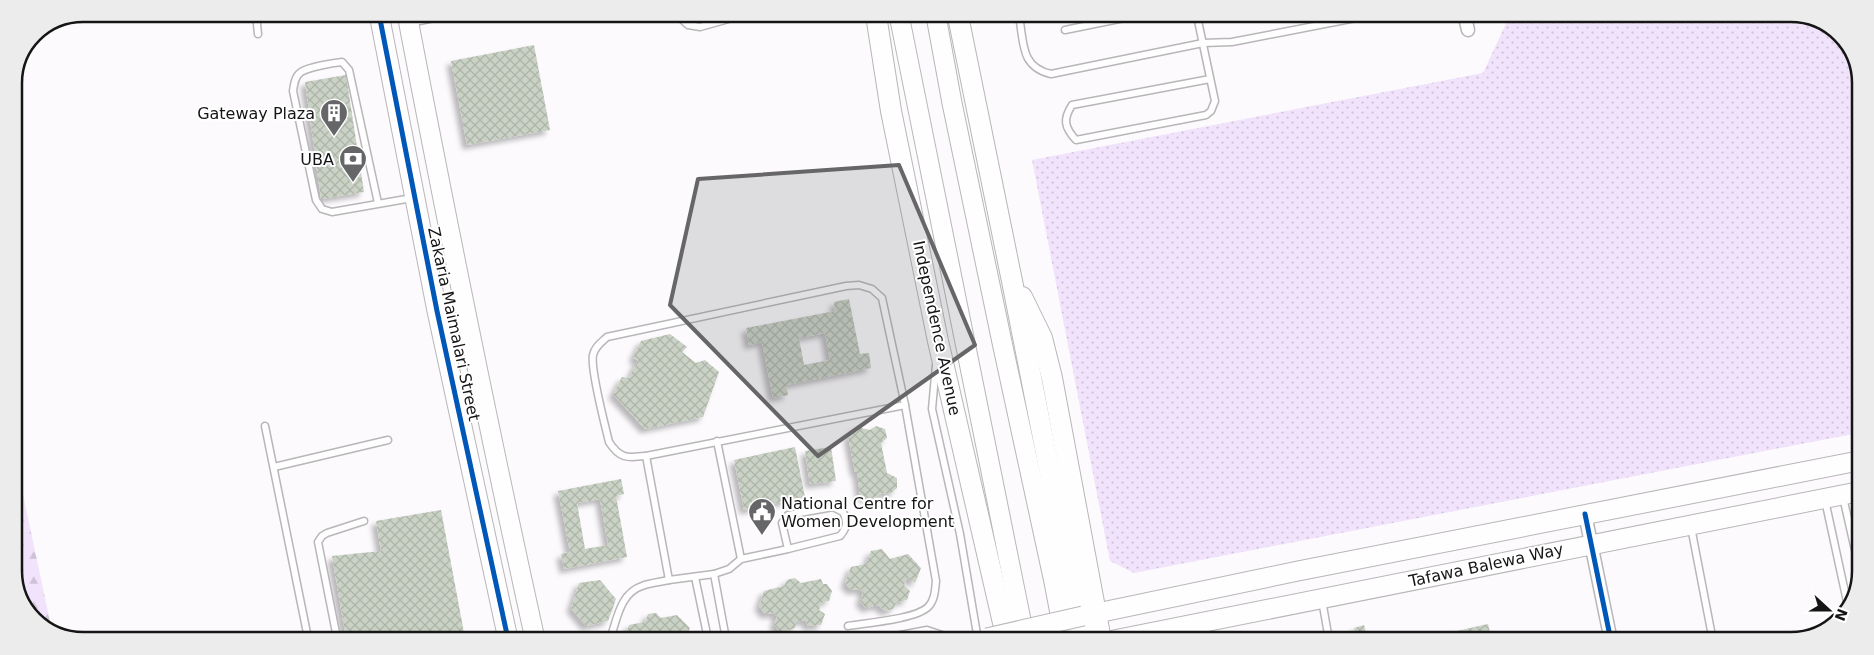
<svg xmlns="http://www.w3.org/2000/svg" width="1874" height="655" font-family="'DejaVu Sans',sans-serif">
<style>
.grass{fill:url(#grass-dots)}
.forest{fill:url(#forest-firs)}
.building{fill:url(#building-cross-hatch);fill-rule:evenodd;filter:url(#shadow)}
.lines{fill:none;stroke-linecap:round;stroke-linejoin:round}
.lane-casing{stroke:#b8b6b8;stroke-width:9}
.street-casing{stroke:#b8b6b8;stroke-width:15}
.secondary-casing{stroke:#b8b6b8;stroke-width:21}
.primary-casing{stroke:#b8b6b8;stroke-width:22}
.lane{stroke:#fffeff;stroke-width:6}
.street{stroke:#fffeff;stroke-width:12}
.secondary{stroke:#fffeff;stroke-width:19}
.primary{stroke:#fffeff;stroke-width:20}
.secondary-bridge-casing{stroke:#b8b6b8;stroke-width:21;stroke-linecap:butt}
.secondary-bridge{stroke:#fffeff;stroke-width:19}
.cycleway-casing{stroke:#fff;stroke-width:8}
.cycleway{stroke:#0057b8;stroke-width:5}
.marked{fill:#666567;fill-opacity:0.2;stroke:#666567;stroke-width:4;stroke-linejoin:round}
.labels{text-anchor:middle;dominant-baseline:central;stroke-width:4;stroke-linejoin:round;paint-order:stroke}
.poi-label{font-size:16px;fill:#161516;stroke:#fff;text-anchor:end}
.street-label{font-size:16px;fill:#161516;stroke:#fff}
.rim{fill:none;stroke:#161516;stroke-width:2.5}
</style>
<defs>
<pattern id="grass-dots" width="8" height="8" patternUnits="userSpaceOnUse" patternTransform="scale(1.25)"><rect width="8" height="8" fill="#f1e3fb"/><path d="M2 2h.1M6 6h.1" fill="none" stroke="#cec2d6" stroke-width="1.8" stroke-linecap="round"/></pattern>
<pattern id="forest-firs" width="22" height="20" patternUnits="userSpaceOnUse" patternTransform="scale(1.25)"><rect width="22" height="20" fill="#f1e3fb"/><path d="M5 1l3.5 6h-7zM16 11l3.5 6h-7z" fill="#cec2d6"/></pattern>
<pattern id="building-cross-hatch" width="8" height="8" patternUnits="userSpaceOnUse" patternTransform="scale(1.25)"><rect width="8" height="8" fill="#cad2c5"/><path d="M0 0l8 8M0 8l8-8" fill="none" stroke="#adb3a8"/></pattern>
<filter id="shadow"><feDropShadow dx="-4.5" dy="4.5" stdDeviation="2.5" flood-color="#0004"/></filter>
</defs>
<rect width="100%" height="100%" fill="#fcfafd"/>
<polygon class="grass" points="1509,17 1813,17 1846,41 1860,79 1858,433 1134,573 1110,561 1032,160 1483,73"/>
<polygon class="forest" points="14,452 52,631 28,614 14,576"/>
<g class="building">
<polygon points="534,45 550,130 467,145 451,61"/>
<polygon points="346,75 364,192 321,199 305,82"/>
<path d="M849,299L860,354L869,353L871,368L786,385L788,395L773,398L762,342L749,345L746,328L835,311L834,302ZM825,333L830,360L804,365L799,338Z"/>
<polygon points="670,334 687,347 682,352 696,363 705,360 719,372 703,417 645,429 613,394 622,377 629,378 638,360 633,358 641,341"/>
<polygon points="876,426 885,429 887,438 881,443 887,473 897,478 897,488 890,494 883,493 870,499 860,495 857,472 855,472 848,436 857,427 870,430"/>
<polygon points="795,447 805,497 744,510 734,460"/>
<polygon points="831,447 836,481 810,484 805,451"/>
<path d="M621,479L624,494L616,496L627,557L564,569L561,554L570,552L558,491ZM600,499L608,545L585,549L577,503Z"/>
<polygon points="441,510 465,638 346,638 332,556 381,551 376,521"/>
<polygon points="882,549 890,559 908,554 921,568 915,583 907,578 904,585 910,591 907,600 897,602 893,609 885,611 878,605 866,608 860,601 863,593 860,589 851,590 845,583 851,567 866,564 871,551"/>
<polygon points="795,578 801,583 821,579 823,584 827,584 832,591 829,601 822,602 819,610 825,614 821,625 808,626 805,620 796,622 795,628 780,633 774,624 777,617 774,613 765,614 759,606 764,591 784,586 787,580"/>
<polygon points="600,580 616,599 608,621 586,626 571,608 579,583"/>
<polygon points="656,613 661,618 677,615 690,628 686,637 678,639 624,639 629,625 645,622 648,614"/>
<polygon points="1488,624 1492,641 1445,641 1444,634"/>
<polygon points="1364,625 1368,640 1357,640 1354,628"/>
</g>
<g class="lines">
<defs>
<g id="lane">
<polyline points="256,14 258,34"/>
<polyline points="677,15 688,25 700,27 743,15"/>
<path d="M1019,16C1024,42 1020,67 1051,74L1203,43L1232,42L1366,16"/>
<path d="M1197,16L1215,101L1211,111L1206,115L1076,140C1064,127 1063,119 1072,105L1210,79"/>
<polyline points="410,23 448,15"/>
<polyline points="1065,30 1134,16"/>
<path d="M378,203L349,70L342,62C332,63 309,67 301,72C295,76 294,84 293,91L316,200L322,209L332,212L412,198"/>
<path d="M859,285L872,289L882,298L905,405L646,456C627,458 620,459 609,442C605,425 590,369 593,355C595,346 602,342 607,337L846,286Z"/>
<polyline points="936,365 932,409 960,534 978,640"/>
<polyline points="265,426 308,638"/>
<polyline points="717,441 741,559"/>
<path d="M646,456L669,580L714,574L729,569L741,559L788,549L840,536C847,528 848,522 843,512L833,507L788,515L782,523L788,549"/>
<polyline points="274,467 388,440"/>
<polyline points="1843,497 1855,550 1857,553"/>
<polyline points="1825,500 1848,606"/>
<polyline points="1691,527 1712,636"/>
<polyline points="714,574 726,639"/>
<polyline points="695,577 708,639"/>
<polyline points="1322,600 1329,640"/>
<path d="M848,626C866,623 916,619 928,607C935,600 935,590 936,581L905,405"/>
<polyline points="337,638 318,542 322,536 327,533 364,521"/>
<path d="M610,639C617,620 620,593 642,586C650,583 660,582 669,580"/>
<polyline points="879,639 927,630 954,639"/>
</g>
<g id="street">
<polyline points="1465,17 1468,30"/>
<polyline points="1585,514 1611,641"/>
</g>
<g id="secondary">
<polyline points="379,14 437,311 508,639"/>
<path d="M407,14C447,223 489,431 535,639"/>
<polyline points="899,15 1025,640"/>
<polyline points="936,16 952,103 1003,347 1054,582 1065,640"/>
<polyline points="1083,616 1298,571 1858,461"/>
<polyline points="1114,640 1857,492"/>
</g>
<g id="primary">
<polyline points="876,15 891,111 938,341 1007,640"/>
<polyline points="958,16 1012,281 1083,640"/>
<polyline points="1022,297 1042,338 1052,378 1101,640"/>
</g>
</defs>
<use href="#lane" class="lane-casing"/>
<use href="#street" class="street-casing"/>
<use href="#secondary" class="secondary-casing"/>
<use href="#primary" class="primary-casing"/>
<use href="#lane" class="lane"/>
<use href="#street" class="street"/>
<use href="#secondary" class="secondary"/>
<use href="#primary" class="primary"/>
<defs>
<polyline id="secondary-bridge" points="987,638 1083,616"/>
</defs>
<use href="#secondary-bridge" class="secondary-bridge-casing"/>
<use href="#secondary-bridge" class="secondary-bridge"/>
<defs>
<g id="cycleway">
<polyline points="379,14 437,311 508,639"/>
<polyline points="1585,514 1611,641"/>
</g>
</defs>
<use href="#cycleway" class="cycleway-casing"/>
<use href="#cycleway" class="cycleway"/>
</g>
<path class="marked" d="M899,165L975,345L818,456L670,305L698,179Z"/>
<defs>
<symbol id="building-pin" viewBox="-11 -11 22 30"><path d="M0 17L-7.5 6A9.5 9.5 0 1 1 7.5 6Z" fill="#666567" stroke="#fff"/><path d="M-4-6H4V6H1V3H-1V6H-4ZM-2.5-4.3h1.7v1.8h-1.7ZM.8-4.3h1.7v1.8H.8ZM-2.5-1h1.7V.8h-1.7ZM.8-1h1.7V.8H.8Z" fill="#fff"/></symbol>
<symbol id="bank-pin" viewBox="-11 -11 22 30"><path d="M0 17L-7.5 6A9.5 9.5 0 1 1 7.5 6Z" fill="#666567" stroke="#fff"/><path d="M-6-4H6V4H-6ZM0-2.3a2.3 2.3 0 1 0 0 4.6a2.3 2.3 0 1 0 0-4.6Z" fill="#fff"/></symbol>
<symbol id="civic-pin" viewBox="-11 -11 22 30"><path d="M0 17L-7.5 6A9.5 9.5 0 1 1 7.5 6Z" fill="#666567" stroke="#fff"/><path d="M-.6-6.5H3V-4.5H.6V-3L4-1V1h2V6H-6V1h2V-1L-.6-3ZM-1.2 2.5V6h2.4V2.5Z" fill="#fff"/></symbol>
</defs>
<g fill-rule="evenodd">
<use href="#building-pin" x="318" y="97" width="32" height="43"/>
<use href="#bank-pin" x="337" y="143" width="32" height="43"/>
<use href="#civic-pin" x="746" y="496" width="32" height="43"/>
</g>
<g class="labels">
<g class="poi-label">
<text x="315" y="113">Gateway Plaza</text>
<text x="334" y="159">UBA</text>
<text x="781" y="503" text-anchor="start">National Centre for<tspan x="781" dy="18">Women Development</tspan></text>
</g>
<g class="street-label">
<text transform="translate(454 324) rotate(78)">Zakaria Maimalari Street</text>
<text transform="translate(937 328) rotate(78)">Independence Avenue</text>
<text transform="translate(1486 565) rotate(-12)">Tafawa Balewa Way</text>
</g>
</g>
<path d="M0 0H1874V655H0ZM83 22H1791A61 61 0 0 1 1852 83V571A61 61 0 0 1 1791 632H83A61 61 0 0 1 22 571V83A61 61 0 0 1 83 22Z" fill="#ececec" fill-rule="evenodd"/>
<path class="rim" d="M83 22H1791A61 61 0 0 1 1852 83V571A61 61 0 0 1 1791 632H83A61 61 0 0 1 22 571V83A61 61 0 0 1 83 22Z"/>
<g transform="translate(1829 610) rotate(111)" stroke="#ffffff" stroke-width="4" paint-order="stroke">
<path d="M0-4L9 19L0 12L-9 19Z" fill="#161516"/>
<text y="-8" font-size="14" font-weight="bold" text-anchor="middle" fill="#161516">N</text>
</g>
</svg>
